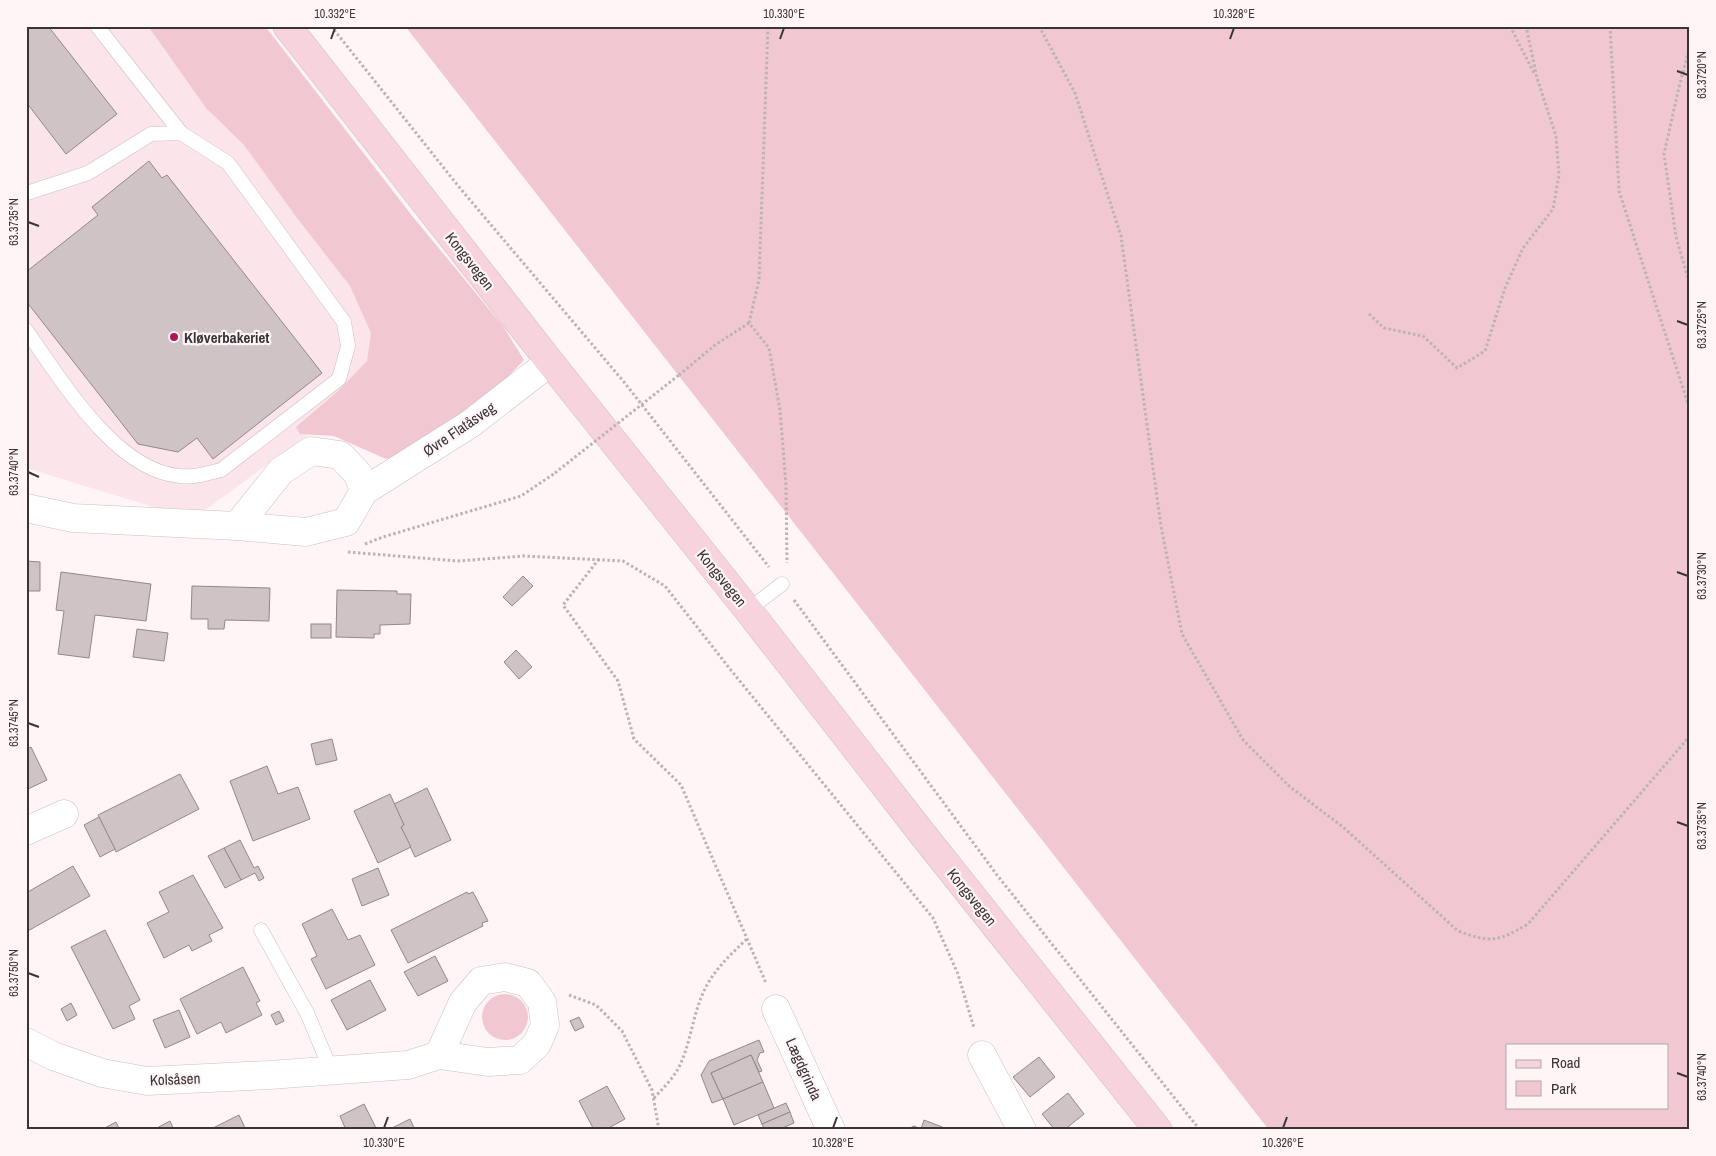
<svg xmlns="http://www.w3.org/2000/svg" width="1716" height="1156" font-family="'Archivo Narrow',sans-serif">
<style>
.built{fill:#fbe5ea}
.green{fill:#f1c8d2;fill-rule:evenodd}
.building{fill:#d0c3c6;stroke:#928789}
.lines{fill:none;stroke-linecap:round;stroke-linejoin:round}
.lane-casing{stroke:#cabec0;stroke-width:15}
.street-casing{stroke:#cabec0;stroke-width:29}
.secondary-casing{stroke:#cabec0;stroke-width:29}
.path{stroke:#bbb2b4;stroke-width:3;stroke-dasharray:2.5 2.5;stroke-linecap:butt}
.lane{stroke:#fff;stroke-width:14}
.street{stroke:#fff;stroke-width:28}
.secondary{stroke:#f7d3de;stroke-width:28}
.path-bridge{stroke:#bbb2b4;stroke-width:3;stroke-dasharray:2.5 2.5;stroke-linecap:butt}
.ticks{fill:none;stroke:#393435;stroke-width:2}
.poi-dot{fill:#aa1b56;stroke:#fff5f7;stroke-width:2}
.labels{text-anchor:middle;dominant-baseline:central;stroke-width:4.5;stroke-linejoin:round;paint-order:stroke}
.street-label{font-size:15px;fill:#393435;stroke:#fff5f7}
.poi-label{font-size:15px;font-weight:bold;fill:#393435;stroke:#fff5f7;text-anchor:start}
.neatline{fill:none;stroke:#393435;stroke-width:2}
.ticks-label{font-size:12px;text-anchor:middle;fill:#393435}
</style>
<rect width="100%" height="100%" fill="#fff5f7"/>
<polygon class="built" points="26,26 168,26 407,362 193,519 26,468"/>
<g class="green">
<polygon points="148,26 265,26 413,217 503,326 524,360 487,399 413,451 386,459 334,436 300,434 296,427 338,391 367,361 371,333 350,286 297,218 244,145 206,108"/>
<path d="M405,26H1690V1130H1269ZM1507,1045H1667V1107H1507Z"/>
<circle cx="505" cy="1017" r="23"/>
</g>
<g class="building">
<polygon points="26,26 48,26 117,114 66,154 26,102"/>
<polygon points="149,161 162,178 167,175 322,373 213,459 197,438 178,452 138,444 26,301 26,272 98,215 92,207"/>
<polygon points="26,561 40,562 40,591 26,591"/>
<polygon points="61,572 151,584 146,621 95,615 89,658 58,654 64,611 56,610"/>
<polygon points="523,576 533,586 512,606 503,597"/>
<polygon points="192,586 270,588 269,621 225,620 224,629 208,629 208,619 191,619"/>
<polygon points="337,590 397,591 397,594 411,594 410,624 380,625 380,634 374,634 374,638 336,637"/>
<rect x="311" y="624" width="20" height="14"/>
<polygon points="137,629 168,633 164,661 133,657"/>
<polygon points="516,650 532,667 519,679 504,662"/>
<polygon points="332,739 337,760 316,765 311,744"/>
<polygon points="31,747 47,780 26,790 26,749"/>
<polygon points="267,766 278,794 298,787 310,819 253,841 230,781"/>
<polygon points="180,774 199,809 116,852 98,815"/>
<polygon points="427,788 451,840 415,857 401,827 404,825 394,804"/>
<polygon points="390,794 404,825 401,827 411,847 378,863 354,811"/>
<polygon points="99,817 115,849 100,857 84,825"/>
<polygon points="240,840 254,868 258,866 264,878 259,881 255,873 241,880 224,848"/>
<polygon points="224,848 241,880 225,888 208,856"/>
<polygon points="73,866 90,896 26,932 26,893"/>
<polygon points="378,868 389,895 362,906 352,879"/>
<polygon points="193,875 223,928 209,935 212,941 192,951 189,945 164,958 147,923 169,912 159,892"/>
<polygon points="467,892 468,894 473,892 488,921 482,923 483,926 408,963 391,930"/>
<polygon points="332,909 348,940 360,935 375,965 326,989 311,959 317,956 302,924"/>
<polygon points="105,930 140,1000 129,1006 135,1019 113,1029 71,947"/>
<polygon points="435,956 448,981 418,996 404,972"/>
<polygon points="243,967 260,1001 256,1003 262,1015 226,1033 221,1022 197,1034 180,999"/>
<polygon points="370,980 386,1010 347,1030 331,1000"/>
<polygon points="71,1003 77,1015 67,1021 61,1009"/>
<polygon points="179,1010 190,1037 165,1048 153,1020"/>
<polygon points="279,1011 284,1021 276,1025 271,1015"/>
<polygon points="579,1017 584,1027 575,1031 570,1021"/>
<polygon points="759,1040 764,1052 760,1053 757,1060 762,1071 759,1072 751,1055 711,1073 723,1099 712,1103 701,1075 709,1061"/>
<polygon points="751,1055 763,1082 723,1099 711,1073"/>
<polygon points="1039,1057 1055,1077 1030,1097 1013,1077"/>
<polygon points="763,1082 774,1108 734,1125 723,1099"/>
<polygon points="607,1086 625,1119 605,1130 594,1130 579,1101"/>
<polygon points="1068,1093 1084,1114 1064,1130 1055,1130 1042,1114"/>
<polygon points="786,1103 790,1112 762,1124 758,1115"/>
<polygon points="364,1104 377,1130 346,1130 340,1116"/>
<polygon points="790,1112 794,1123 778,1130 765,1130 762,1124"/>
<polygon points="239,1115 246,1130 212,1130 211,1129"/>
<polygon points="410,1119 415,1130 388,1130"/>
<polygon points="924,1120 950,1130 906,1130 914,1126 921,1129"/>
<polygon points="170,1121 174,1130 153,1130"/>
<polygon points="116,1122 120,1130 101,1130"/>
</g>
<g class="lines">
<defs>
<g id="lane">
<polyline points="97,26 181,133"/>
<path d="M26,330C61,379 115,471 180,476C194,478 208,473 221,470L339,379L348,346L344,322L228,163L181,133L151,134L88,173L27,193"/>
<polyline points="748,610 782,584"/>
<polyline points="261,930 307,1013 331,1070"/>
</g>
<g id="street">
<polyline points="26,508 73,518 237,526 306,532 346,522 364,491 470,424 550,362"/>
<polyline points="237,526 281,471 311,451 340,455 358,474 364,491"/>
<polyline points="26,831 64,814"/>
<polyline points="776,1009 831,1130"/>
<polyline points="26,1042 53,1056 102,1073 147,1081 269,1075 408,1065 439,1055 488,1062 520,1060 537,1044 545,1025 542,1002 528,983 505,977 481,981 463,1002 439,1055"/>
<polyline points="982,1055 1022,1130"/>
</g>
<polyline id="secondary" points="287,26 550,362 748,610 924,836 1158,1130"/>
</defs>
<use href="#lane" class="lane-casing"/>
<use href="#street" class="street-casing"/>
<use href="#secondary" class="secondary-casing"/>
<g class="path">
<polyline points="331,26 459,187 624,382 769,567"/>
<path d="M1039,26L1075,93L1121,236L1161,526L1182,634L1243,740L1289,786L1343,827L1458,931C1491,943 1497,942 1528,924L1690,736"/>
<polyline points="1510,26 1534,73"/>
<polyline points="1610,26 1619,191 1690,410"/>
<polyline points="1690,46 1679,87 1664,154 1676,237 1690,285"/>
<polyline points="1369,314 1384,328 1423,336 1457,368 1485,351 1505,288 1523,248 1553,209 1559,175 1556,136 1537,78 1526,26"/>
<polyline points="749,323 759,280 768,26"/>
<polyline points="679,375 715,345 749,323 769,348 780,410 786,485 787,563"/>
<polyline points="365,544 383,537 521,496 555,473"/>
<polyline points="348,552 458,561 524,556 623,561 665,586 730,669 933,918 958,974 974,1028"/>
<polyline points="599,559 563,605 618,681 634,739 681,785 766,983"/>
<polyline points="794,600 997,875 1200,1130"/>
<polyline points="569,995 596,1005 622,1031 652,1090 659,1130"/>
<path d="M654,1098C663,1088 674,1078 680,1065C692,1039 693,1010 707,985C717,967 733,952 748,938"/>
</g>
<use href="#lane" class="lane"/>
<use href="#street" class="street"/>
<use href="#secondary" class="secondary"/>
<polyline class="path-bridge" points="555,473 679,375"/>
</g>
<path class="ticks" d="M331,39L335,28M780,39L784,28M1230,39L1234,28M1677,71L1688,75M28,222L39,226M1677,321L1688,325M28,472L39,477M1677,572L1688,576M28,723L39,727M1677,822L1688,826M28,973L39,977M1677,1073L1688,1077M384,1128L388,1117M833,1128L837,1117M1283,1128L1287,1117"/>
<circle class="poi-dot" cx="174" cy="337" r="5"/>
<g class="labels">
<g class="street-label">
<text transform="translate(470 261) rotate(52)">Kongsvegen</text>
<text transform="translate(459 429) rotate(-34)">Øvre Flatåsveg</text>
<text transform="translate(722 578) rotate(51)">Kongsvegen</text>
<text transform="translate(972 897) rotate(51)">Kongsvegen</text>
<text transform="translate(804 1069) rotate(66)">Lægdgrinda</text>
<text transform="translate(175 1079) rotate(-2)">Kolsåsen</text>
</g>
<g class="poi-label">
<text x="184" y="337">Kløverbakeriet</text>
</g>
</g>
<rect width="1716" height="1156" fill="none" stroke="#fff5f7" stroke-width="55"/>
<rect x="1506" y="1044" width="162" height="65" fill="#fff5f7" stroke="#b0a8a9"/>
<rect x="1516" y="1060" width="25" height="8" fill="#f7d3de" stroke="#b0a8a9"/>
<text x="1551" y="1068" font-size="15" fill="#393435">Road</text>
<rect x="1516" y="1081" width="25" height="15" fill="#f1c8d2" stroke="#b0a8a9"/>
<text x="1551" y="1094" font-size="15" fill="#393435">Park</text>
<rect x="28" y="28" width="1660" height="1100" class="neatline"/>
<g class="ticks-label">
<text x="335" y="18">10.332°E</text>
<text x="784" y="18">10.330°E</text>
<text x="1234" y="18">10.328°E</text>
<text transform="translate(1702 75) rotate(-90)" y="4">63.3720°N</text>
<text transform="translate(14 222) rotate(-90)" y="4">63.3735°N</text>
<text transform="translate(1702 325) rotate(-90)" y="4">63.3725°N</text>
<text transform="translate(14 472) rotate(-90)" y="4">63.3740°N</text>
<text transform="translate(1702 576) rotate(-90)" y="4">63.3730°N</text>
<text transform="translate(14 723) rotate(-90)" y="4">63.3745°N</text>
<text transform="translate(1702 826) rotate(-90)" y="4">63.3735°N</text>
<text transform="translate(14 973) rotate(-90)" y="4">63.3750°N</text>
<text transform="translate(1702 1077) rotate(-90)" y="4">63.3740°N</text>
<text x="384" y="1147">10.330°E</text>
<text x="833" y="1147">10.328°E</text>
<text x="1283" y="1147">10.326°E</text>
</g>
</svg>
